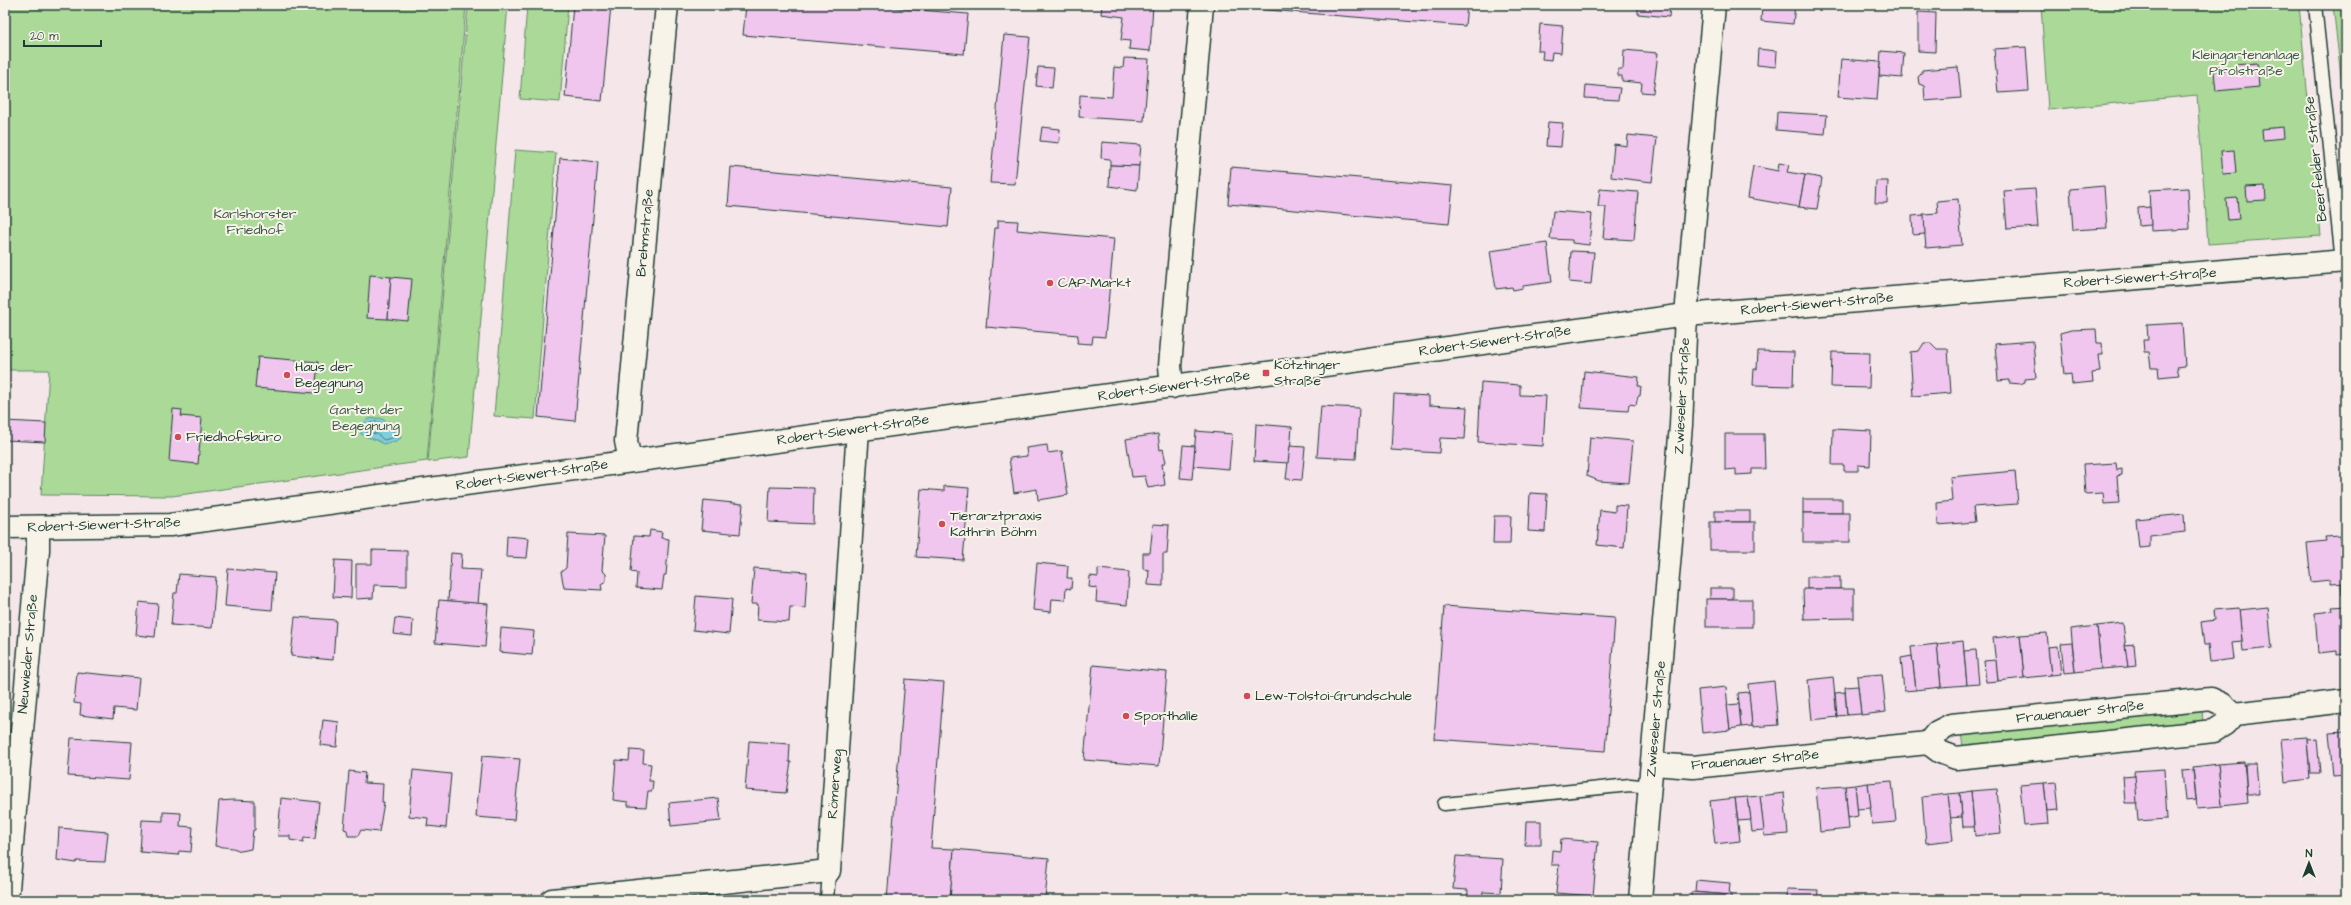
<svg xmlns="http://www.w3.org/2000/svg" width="2351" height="905" font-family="'Architects Daughter',sans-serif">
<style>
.green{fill:#aad998;stroke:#648b66}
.water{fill:#80cfdd;stroke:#599599}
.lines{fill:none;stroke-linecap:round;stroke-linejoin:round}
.shore{stroke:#467778;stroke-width:1}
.building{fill:#f0c6ee;stroke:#1f3d34}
.lane-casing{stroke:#1f3d34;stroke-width:15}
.street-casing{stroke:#1f3d34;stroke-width:25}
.lane{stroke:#f7f3e8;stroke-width:12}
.street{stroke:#f7f3e8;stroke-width:22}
.poi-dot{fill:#d1495b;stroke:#f7f3e8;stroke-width:1.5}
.labels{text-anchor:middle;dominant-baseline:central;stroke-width:4;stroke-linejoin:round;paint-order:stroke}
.park-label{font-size:14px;fill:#3b5c48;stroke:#f7f3e8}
.street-label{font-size:14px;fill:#1f3d34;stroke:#f7f3e8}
.poi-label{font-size:14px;fill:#1f3d34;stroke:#f7f3e8;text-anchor:start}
</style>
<rect width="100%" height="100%" fill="#f5e6ea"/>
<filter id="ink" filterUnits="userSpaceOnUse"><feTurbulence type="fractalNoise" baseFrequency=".025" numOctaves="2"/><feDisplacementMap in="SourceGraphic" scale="8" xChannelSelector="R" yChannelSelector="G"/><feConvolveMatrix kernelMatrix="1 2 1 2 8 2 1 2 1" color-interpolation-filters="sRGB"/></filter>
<g filter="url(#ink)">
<g class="green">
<polygon points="5,5 466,5 427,461 172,496 41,495 49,370 5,370"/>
<polygon points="468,5 508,5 469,457 428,462"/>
<polygon points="527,5 568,5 560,102 520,99"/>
<polygon points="2041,5 2299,5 2321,236 2208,244 2197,95 2048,110"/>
<polygon points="2333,5 2346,5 2346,122"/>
<polygon points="515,150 556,153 535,419 494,416"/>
<polygon points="2202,708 2203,723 1963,747 1961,733"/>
</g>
<path class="water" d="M379,418L394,424L401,438L396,441L383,444C376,438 369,439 361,434L362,425L368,419Z"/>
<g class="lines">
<polygon class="shore" points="378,422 392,428 395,437 384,440 377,434 366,432 366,427 370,423"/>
</g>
<g class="building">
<polygon points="573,5 611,5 602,101 565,97"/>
<polygon points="746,5 858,5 968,14 964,54 743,35"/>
<polygon points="1102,5 1153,5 1150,51 1129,49 1130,41 1121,40 1124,17 1101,14"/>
<polygon points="1244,5 1467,5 1465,26 1243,8"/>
<polygon points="1638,5 1670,5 1669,17 1638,14"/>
<polygon points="1762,5 1795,5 1793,24 1761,21"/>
<rect x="1995" y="5" width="21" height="6"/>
<polygon points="1918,12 1936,13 1935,52 1918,51"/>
<polygon points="1540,24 1563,26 1561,53 1552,52 1551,60 1542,59 1543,51 1538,51"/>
<polygon points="1004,35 1030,37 1015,184 990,183"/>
<polygon points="2026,47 2029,91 1998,93 1994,49"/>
<polygon points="1758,49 1777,51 1776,67 1757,65"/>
<polygon points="1624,50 1658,53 1653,93 1641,92 1642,83 1622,81 1622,76 1618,76 1618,69 1623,69"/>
<polygon points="1881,51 1904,53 1902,78 1879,76"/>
<polygon points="1124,58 1149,59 1144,121 1079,117 1080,95 1112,97 1114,67 1123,68"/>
<polygon points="1841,59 1880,62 1877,100 1838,97"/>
<polygon points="2257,63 2259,87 2216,91 2214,71 2235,70 2235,65"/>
<polygon points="1038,67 1054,68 1052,88 1036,86"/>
<polygon points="1958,67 1961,98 1925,101 1924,86 1919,84 1918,77 1922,73 1922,70"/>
<polygon points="1586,85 1620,88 1618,100 1585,98"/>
<polygon points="1777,112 1827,115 1825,134 1776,130"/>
<polygon points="1548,122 1563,123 1561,147 1546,146"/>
<polygon points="1042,127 1060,129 1059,143 1040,141"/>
<polygon points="2283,127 2284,138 2263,140 2262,129"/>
<polygon points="1628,135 1657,138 1652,182 1611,177 1614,144 1627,146"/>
<polygon points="1102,142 1141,145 1139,166 1110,165 1110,159 1101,158"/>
<polygon points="2234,150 2236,173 2223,174 2221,151"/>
<polygon points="560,158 598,162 575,421 538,417"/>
<polygon points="1779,163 1789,165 1787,172 1805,175 1799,207 1748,198 1753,166 1778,171"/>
<polygon points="1110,165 1139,166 1137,190 1109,186"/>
<polygon points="731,167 952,187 948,227 728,206"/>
<polygon points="1231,167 1453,186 1449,224 1228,204"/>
<polygon points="1805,175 1822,178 1817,209 1799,207"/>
<polygon points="1876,181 1888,181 1887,203 1875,203"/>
<polygon points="2104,186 2107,228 2073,230 2070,189"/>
<polygon points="2265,186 2266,200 2247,201 2246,187"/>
<polygon points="2188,188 2190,229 2151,231 2149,190"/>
<polygon points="1600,189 1638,192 1634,240 1603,238 1606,207 1598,207"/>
<polygon points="2035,189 2038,227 2007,229 2004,191"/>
<polygon points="2237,198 2239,219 2228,220 2226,199"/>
<polygon points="1958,199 1962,245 1926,248 1923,214 1938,213 1937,201"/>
<polygon points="2150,207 2151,225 2139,226 2138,208"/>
<polygon points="1553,211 1592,214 1589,245 1572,243 1572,240 1550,239"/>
<polygon points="1924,215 1925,234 1913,235 1912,216"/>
<polygon points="998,220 1018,221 1017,230 1114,239 1105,337 1093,336 1092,344 1077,343 1078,335 986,327 995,228 998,228"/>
<polygon points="1547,243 1552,282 1523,286 1523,288 1513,290 1512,287 1496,289 1490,251"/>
<polygon points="1571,251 1594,252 1591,284 1569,282"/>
<polygon points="370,275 391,277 388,319 367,318"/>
<polygon points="391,277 412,279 408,321 388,319"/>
<polygon points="2182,323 2185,366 2177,367 2179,375 2159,377 2158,368 2151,368 2149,352 2144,352 2143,340 2148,340 2147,325"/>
<polygon points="2096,329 2097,343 2102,343 2103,355 2098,355 2100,372 2092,373 2093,382 2072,384 2071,374 2064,375 2060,333 2071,330"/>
<polygon points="2033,341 2036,378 2025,379 2025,382 2020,384 2009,383 2009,380 1998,381 1995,344"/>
<polygon points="1924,343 1931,343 1937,349 1948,349 1951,393 1913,396 1910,352 1919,351"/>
<polygon points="1758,351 1794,352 1793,386 1753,385 1754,369 1757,369"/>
<polygon points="1832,352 1870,353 1869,388 1831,387"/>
<polygon points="258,357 318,362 315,393 255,388"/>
<polygon points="1584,371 1639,377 1638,386 1641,386 1640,396 1638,396 1636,405 1629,404 1628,411 1581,408"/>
<polygon points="1481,382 1520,385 1520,395 1546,396 1543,446 1478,442"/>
<polygon points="1394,394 1429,396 1429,405 1467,407 1465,439 1440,438 1439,453 1391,450"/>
<polygon points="1321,406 1359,408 1356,459 1317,457"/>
<polygon points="173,409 182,410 181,416 202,418 198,464 169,461"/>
<polygon points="5,421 46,423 45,442 5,440"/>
<polygon points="1256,424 1292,427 1289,463 1254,461"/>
<polygon points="1833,429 1871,431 1870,466 1858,465 1858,471 1844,471 1844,465 1832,465"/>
<polygon points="1196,431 1232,434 1229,469 1193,466"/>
<polygon points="1158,434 1160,450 1163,449 1166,462 1162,464 1165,485 1148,488 1145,476 1132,477 1126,439"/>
<polygon points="1725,434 1764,434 1765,469 1752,469 1752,474 1736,475 1736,469 1725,470"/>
<polygon points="1590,437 1633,441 1629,483 1599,481 1587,476"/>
<polygon points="1047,445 1048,453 1062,451 1068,495 1038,500 1037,489 1014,493 1009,458 1027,456 1026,448"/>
<polygon points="1183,445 1195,446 1192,479 1180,478"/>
<polygon points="1290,446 1305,447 1302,480 1286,479"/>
<polygon points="2116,463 2117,470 2122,469 2122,475 2117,476 2119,503 2104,504 2103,493 2085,494 2083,465"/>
<polygon points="2015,471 2018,504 1973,507 1975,522 1938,525 1937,503 1952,501 1950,477"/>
<polygon points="944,486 969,488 963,560 916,557 921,489 944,491"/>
<polygon points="770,487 814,488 813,524 768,522"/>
<polygon points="1530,493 1547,494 1545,532 1528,531"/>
<rect x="1803" y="499" width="39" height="14"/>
<polygon points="704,500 743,504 740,534 701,530"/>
<polygon points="1615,505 1627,506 1624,548 1597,545 1600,510 1615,512"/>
<rect x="1715" y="511" width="35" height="11"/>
<rect x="1803" y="513" width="47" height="29"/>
<polygon points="2184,514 2185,532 2150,536 2150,547 2139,548 2136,519"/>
<polygon points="1494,516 1511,516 1510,544 1493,544"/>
<rect x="1710" y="522" width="45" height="28"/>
<polygon points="1153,524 1169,525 1167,554 1163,554 1163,586 1148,585 1149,570 1143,569 1143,553 1150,553"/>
<polygon points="650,530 662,532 661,538 669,539 666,575 664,575 662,590 636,588 637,573 631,572 634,536 649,537"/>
<polygon points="568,534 605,536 602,570 606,574 606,581 601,584 602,590 564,588 561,572 566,568"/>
<polygon points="507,536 529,538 527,558 506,557"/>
<polygon points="2340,536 2341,539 2346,539 2346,583 2330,584 2330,580 2311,582 2307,543 2326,541 2325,537"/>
<polygon points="372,550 407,551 407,586 374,585 373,598 356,599 356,564 372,564"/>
<polygon points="451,553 462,554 461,569 481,570 478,604 448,601"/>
<polygon points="335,560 352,561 351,598 333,597"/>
<polygon points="1037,563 1068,566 1067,578 1072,578 1071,589 1066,588 1065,600 1052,599 1051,612 1033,610"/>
<polygon points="754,568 807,572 805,608 790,607 789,622 757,620 758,604 751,604"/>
<polygon points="228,569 275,573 272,610 225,606"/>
<polygon points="1098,569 1129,572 1127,605 1096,602 1097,588 1089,587 1090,576 1098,577"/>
<polygon points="179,574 216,577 212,628 171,625 174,593 177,593"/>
<rect x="1807" y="577" width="33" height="12"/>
<polygon points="2341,583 2346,583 2346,594 2342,595"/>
<rect x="1710" y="588" width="23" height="11"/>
<polygon points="1803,589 1854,589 1854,618 1804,619"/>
<polygon points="696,596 732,599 729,634 693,630"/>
<rect x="1706" y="599" width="46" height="28"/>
<polygon points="439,600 488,604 485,647 435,643"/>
<polygon points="139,602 158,604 155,637 136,635"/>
<polygon points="1444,606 1615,618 1605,751 1434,739"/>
<polygon points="2346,606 2346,654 2337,655 2337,651 2318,653 2315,613 2333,611 2332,607"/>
<polygon points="2268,607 2272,648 2243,651 2239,610"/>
<polygon points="2239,608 2242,641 2232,642 2234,659 2210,662 2208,645 2204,645 2201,622 2215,620 2214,610"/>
<polygon points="295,617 336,620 333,660 291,656"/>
<polygon points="395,618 413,620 412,636 393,634"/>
<polygon points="2123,623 2128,667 2101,669 2097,626"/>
<polygon points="2097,626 2101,669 2075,672 2071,629"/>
<polygon points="501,628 534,631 532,655 499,652"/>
<polygon points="2047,633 2051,675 2024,678 2020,635"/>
<polygon points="2020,635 2024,678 1998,681 1993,638"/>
<polygon points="1963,641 1967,685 1941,687 1937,644"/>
<polygon points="2072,643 2075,672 2064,673 2061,644"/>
<polygon points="1937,644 1941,687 1916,690 1911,647"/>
<polygon points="2134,644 2136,666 2128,667 2125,645"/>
<polygon points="2058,646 2061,674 2051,675 2048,647"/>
<polygon points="1976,650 1979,684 1967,685 1964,651"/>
<polygon points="1912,656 1916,690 1904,691 1901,658"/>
<polygon points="1996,660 1998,681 1986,682 1984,661"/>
<polygon points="1093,665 1167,672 1159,766 1084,760"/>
<polygon points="77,672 139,678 136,710 114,708 113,719 80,715 81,704 74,703"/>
<polygon points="1882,674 1886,712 1861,715 1857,676"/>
<polygon points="1833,677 1837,717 1812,720 1808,680"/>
<polygon points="905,679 944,682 931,848 954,849 950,900 887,900"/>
<polygon points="1774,681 1778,725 1752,727 1748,684"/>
<polygon points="1858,686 1861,714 1847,715 1845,687"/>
<polygon points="1726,687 1730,730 1702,733 1698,690"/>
<polygon points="1749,692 1752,726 1741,727 1738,693"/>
<polygon points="1845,692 1847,715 1837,716 1835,693"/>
<polygon points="1739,704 1741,727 1730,729 1727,705"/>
<polygon points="323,720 339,722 337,747 320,745"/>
<polygon points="2346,731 2346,775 2333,776 2329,732"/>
<polygon points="2307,737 2310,779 2285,782 2281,739"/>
<polygon points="71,738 132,742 129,780 68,776"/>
<polygon points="2317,739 2320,773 2310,773 2307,740"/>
<polygon points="749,741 790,744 789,762 791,762 786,793 745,790"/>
<polygon points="630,750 644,751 643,763 651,764 649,781 653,781 652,791 648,791 646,807 628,806 628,802 613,800 616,760 629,761"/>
<polygon points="482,756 520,759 514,820 476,817"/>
<polygon points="2244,762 2248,803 2222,806 2218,764"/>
<polygon points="2218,764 2222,806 2197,808 2193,767"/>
<polygon points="2245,764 2256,764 2259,794 2247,794"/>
<polygon points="2164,769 2167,819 2138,821 2134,771"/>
<polygon points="413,770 451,774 446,828 427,826 428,818 409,816"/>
<polygon points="2193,770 2196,800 2185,801 2182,771"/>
<polygon points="349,771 365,773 364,783 383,784 382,802 384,802 379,832 361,830 358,836 348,836 347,830 344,829"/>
<polygon points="2135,775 2137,803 2125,803 2123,776"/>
<polygon points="1892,781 1896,822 1872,824 1868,783"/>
<polygon points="2056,782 2059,810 2047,811 2044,783"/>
<polygon points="1868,783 1871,808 1857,809 1855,785"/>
<polygon points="2044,783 2048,824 2024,826 2020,785"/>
<polygon points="1855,785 1858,816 1848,818 1845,786"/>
<polygon points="1845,786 1849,829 1820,832 1816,788"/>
<polygon points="1997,789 2001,833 1975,836 1971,791"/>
<polygon points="1971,791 1974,827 1963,827 1960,793"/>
<polygon points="1784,793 1788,834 1764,836 1760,796"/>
<polygon points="1960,793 1962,817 1950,818 1948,794"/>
<polygon points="1948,794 1953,840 1926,843 1922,797"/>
<polygon points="1760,796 1764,831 1752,832 1748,797"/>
<polygon points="1748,797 1751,820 1738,821 1735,798"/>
<polygon points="281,798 319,802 315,839 304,838 303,842 290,840 290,836 278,836"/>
<polygon points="718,798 721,821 671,826 669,803"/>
<polygon points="1735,798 1740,841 1715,844 1710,801"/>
<polygon points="233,800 255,801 255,830 253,830 251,849 241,851 233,848 215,846 219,801"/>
<polygon points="163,812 181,813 180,826 193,827 191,852 179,851 178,855 140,852 142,820 163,821"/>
<polygon points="2342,812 2346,812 2346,842 2345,842"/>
<polygon points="1526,821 1541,821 1541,845 1525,845"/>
<polygon points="59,828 108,832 105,862 77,861 76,863 57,860"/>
<polygon points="1561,839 1598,842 1593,896 1556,893 1559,865 1551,865 1552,850 1560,851"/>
<polygon points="954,849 1049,858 1045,900 950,900"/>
<polygon points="1456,856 1503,859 1501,893 1483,892 1482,900 1467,900 1468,890 1453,889"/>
<polygon points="1696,880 1730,883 1729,895 1695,892"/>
<polygon points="1787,889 1818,890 1817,900 1787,898"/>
<polygon points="1691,892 1731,895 1731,900 1691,900"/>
<polygon points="1777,898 1787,898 1815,900 1777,900"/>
</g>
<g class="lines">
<defs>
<g id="lane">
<polyline points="2315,5 2342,262"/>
<polyline points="1444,804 1630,785 1651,787"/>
<polyline points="827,900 829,871"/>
</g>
<g id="street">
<polyline points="1172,387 1170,366 1202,5"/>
<polyline points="630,461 626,441 667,5"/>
<polyline points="5,527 170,525 1686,315 2346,261"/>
<polyline points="1928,743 1940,752 1956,758 2214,731 2225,724 2234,714 2346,701"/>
<polyline points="1653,764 1693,767 1928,743 1937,732 1951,725 2211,699 2222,704 2234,714"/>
<polyline points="7,900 38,550 38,527"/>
<polyline points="552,900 829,871 858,429"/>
<polyline points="1640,900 1681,425 1686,315 1714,5"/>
</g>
</defs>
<use href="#lane" class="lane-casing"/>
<use href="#street" class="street-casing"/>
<use href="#lane" class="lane"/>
<use href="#street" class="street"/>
</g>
</g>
<g class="poi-dot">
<circle cx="1050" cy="283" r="4"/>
<rect x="1262" y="369" width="8" height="8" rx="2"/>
<circle cx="287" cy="375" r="4"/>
<circle cx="178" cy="437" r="4"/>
<circle cx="942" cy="524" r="4"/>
<circle cx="1247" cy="696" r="4"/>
<circle cx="1126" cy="716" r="4"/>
</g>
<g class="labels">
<g class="park-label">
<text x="2246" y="55">Kleingartenanlage<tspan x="2246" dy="16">Pirolstraße</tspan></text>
<text x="255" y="214">Karlshorster<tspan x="255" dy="16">Friedhof</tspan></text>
<text x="366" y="410">Garten der<tspan x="366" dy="16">Begegnung</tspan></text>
</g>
<g class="street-label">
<text transform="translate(2316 159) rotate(-96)">Beerfelder Straße</text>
<text transform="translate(645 233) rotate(-85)">Brehmstraße</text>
<text transform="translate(2140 278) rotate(-4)">Robert-Siewert-Straße</text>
<text transform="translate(1817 304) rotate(-5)">Robert-Siewert-Straße</text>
<text transform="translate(1495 341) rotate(-8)">Robert-Siewert-Straße</text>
<text transform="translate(1174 386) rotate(-8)">Robert-Siewert-Straße</text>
<text transform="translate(1682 396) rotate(-87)">Zwieseler Straße</text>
<text transform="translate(853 430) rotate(-8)">Robert-Siewert-Straße</text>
<text transform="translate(532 475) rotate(-8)">Robert-Siewert-Straße</text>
<text transform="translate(104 525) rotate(-2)">Robert-Siewert-Straße</text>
<text transform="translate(28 654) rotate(-85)">Neuwieder Straße</text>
<text transform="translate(2080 712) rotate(-6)">Frauenauer Straße</text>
<text transform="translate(1656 719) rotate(-85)">Zwieseler Straße</text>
<text transform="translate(1755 760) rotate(-5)">Frauenauer Straße</text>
<text transform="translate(835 784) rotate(-86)">Römerweg</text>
</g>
<g class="poi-label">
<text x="1058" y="283">CAP-Markt</text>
<text x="1274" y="365">Kötztinger<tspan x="1274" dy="16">Straße</tspan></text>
<text x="295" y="367">Haus der<tspan x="295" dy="16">Begegnung</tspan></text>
<text x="186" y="437">Friedhofsbüro</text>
<text x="950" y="516">Tierarztpraxis<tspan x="950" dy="16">Kathrin Böhm</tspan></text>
<text x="1255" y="696">Lew-Tolstoi-Grundschule</text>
<text x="1134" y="716">Sporthalle</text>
</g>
</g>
<rect width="2351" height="905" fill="none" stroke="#f7f3e8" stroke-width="20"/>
<rect x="10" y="10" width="2331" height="885" fill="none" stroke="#1f3d34" stroke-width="1.5" filter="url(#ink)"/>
<g transform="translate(2309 863)" stroke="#f7f3e8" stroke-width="3" paint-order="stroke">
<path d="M0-3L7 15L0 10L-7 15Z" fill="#1f3d34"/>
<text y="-6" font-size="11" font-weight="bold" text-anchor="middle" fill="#1f3d34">N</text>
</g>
<path d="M24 40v6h77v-6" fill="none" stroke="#1f3d34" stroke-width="2"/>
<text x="30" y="40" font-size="12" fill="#1f3d34" stroke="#f7f3e8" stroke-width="3" paint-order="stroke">20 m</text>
</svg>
